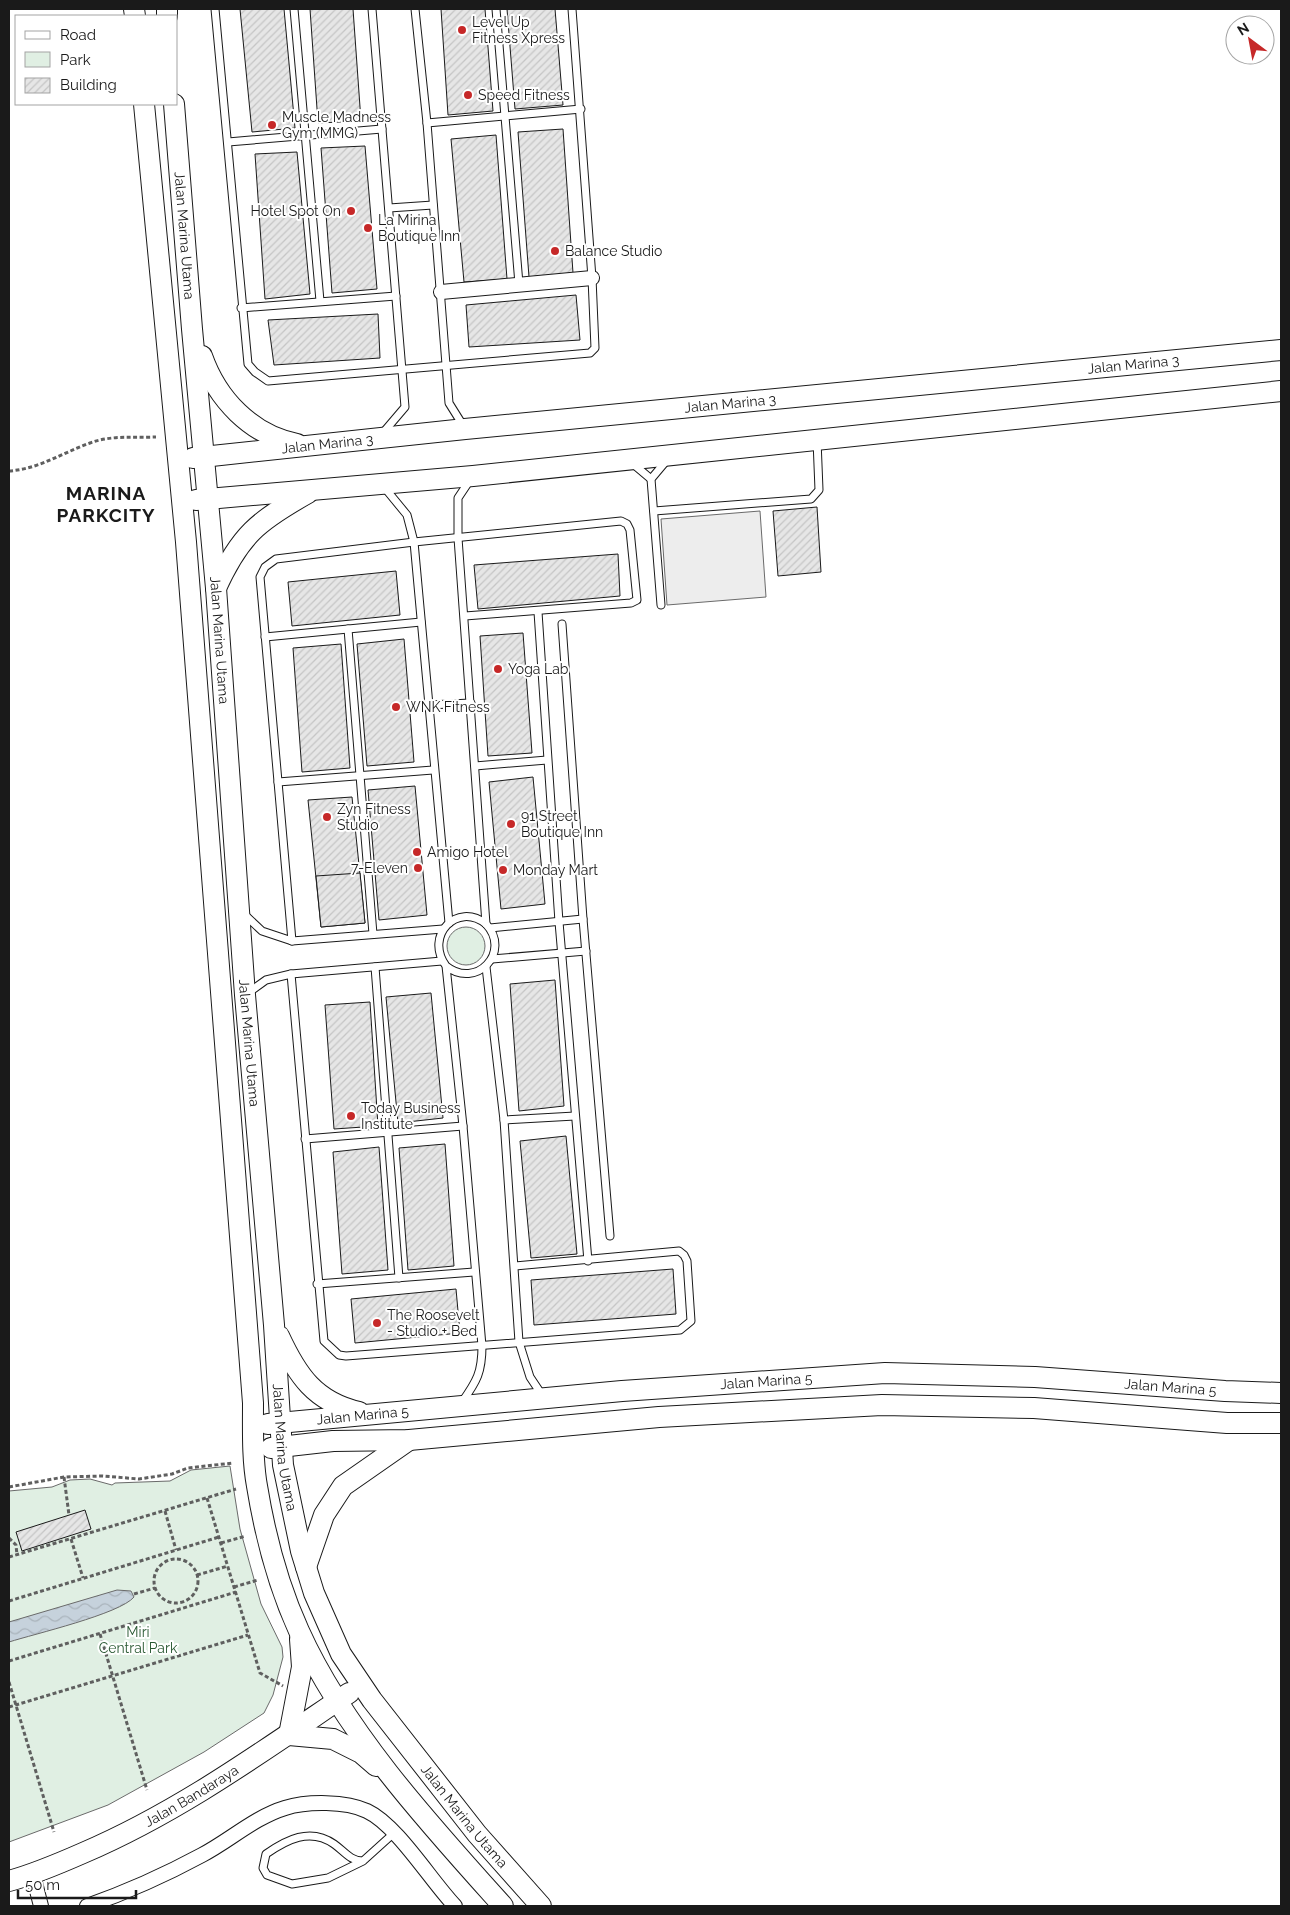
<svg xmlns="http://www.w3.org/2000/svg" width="1290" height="1915" font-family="Raleway,sans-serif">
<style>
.green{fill:#e0efe3;stroke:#6a6a6a}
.parking{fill:#ededed;stroke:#6a6a6a}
.water{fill:url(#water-waves);stroke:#6a6a6a}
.building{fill:url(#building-hatch);stroke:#1a1a1a}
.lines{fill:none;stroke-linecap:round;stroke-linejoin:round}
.lane-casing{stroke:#1a1a1a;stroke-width:9}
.street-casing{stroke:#1a1a1a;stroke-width:16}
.secondary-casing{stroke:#1a1a1a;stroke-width:22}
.path{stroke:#5f5f5f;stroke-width:3;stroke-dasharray:4 2.5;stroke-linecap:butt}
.lane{stroke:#fff;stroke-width:7}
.street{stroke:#fff;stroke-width:14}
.secondary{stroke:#fff;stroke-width:20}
.poi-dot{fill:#c62828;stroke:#fff;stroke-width:2}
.labels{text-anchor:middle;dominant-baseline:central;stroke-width:4;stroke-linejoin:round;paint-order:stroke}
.poi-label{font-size:14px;fill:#1a1a1a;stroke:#fff;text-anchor:start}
.street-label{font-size:14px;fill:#1a1a1a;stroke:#fff}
.park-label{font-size:14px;fill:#2b5a34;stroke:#fff}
.district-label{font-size:19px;font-weight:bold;letter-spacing:1px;fill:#1a1a1a;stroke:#fff}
</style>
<defs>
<pattern id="water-waves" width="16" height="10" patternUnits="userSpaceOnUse" patternTransform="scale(1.25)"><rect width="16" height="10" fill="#c6d2dc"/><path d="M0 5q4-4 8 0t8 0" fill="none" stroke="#aab4bc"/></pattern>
<pattern id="building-hatch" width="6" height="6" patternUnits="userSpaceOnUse" patternTransform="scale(1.25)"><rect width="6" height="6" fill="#e6e6e6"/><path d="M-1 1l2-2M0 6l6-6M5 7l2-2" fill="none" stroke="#c5c5c5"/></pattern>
</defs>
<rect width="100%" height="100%" fill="#fff"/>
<g class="green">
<circle cx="466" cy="946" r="19"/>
<polygon points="230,1466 240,1529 261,1604 282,1647 283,1657 273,1695 264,1713 204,1752 108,1805 9,1842 9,1491 52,1487 70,1480 90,1479 112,1485 115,1483 170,1481 191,1470"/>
</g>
<polygon class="parking" points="760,511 766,597 667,605 661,519"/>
<path class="water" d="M117,1590L131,1591L134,1597C120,1614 34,1634 9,1642V1622Z"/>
<g class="building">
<polygon points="240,9 284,9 295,128 252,132"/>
<polygon points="310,9 353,9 361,121 318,123"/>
<polygon points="441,9 485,9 493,111 448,115"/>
<polygon points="507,9 555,9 563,105 515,109"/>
<polygon points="563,129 573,273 529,277 518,132"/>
<polygon points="496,135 507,279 464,282 451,139"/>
<polygon points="365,146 377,289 332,293 321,148"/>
<polygon points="297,152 310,294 265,299 255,154"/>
<polygon points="576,295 580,340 469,347 466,305"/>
<polygon points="378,314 380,358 274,365 268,320"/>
<polygon points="817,507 821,572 778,576 773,511"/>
<polygon points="618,554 620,596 478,609 474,565"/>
<polygon points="396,571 400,615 292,626 288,582"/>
<polygon points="523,633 532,753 488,756 480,636"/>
<polygon points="404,639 414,762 367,766 357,644"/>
<polygon points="341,644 350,768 302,772 293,648"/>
<polygon points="533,777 545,904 501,909 489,782"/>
<polygon points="415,786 427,915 379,920 368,790"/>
<polygon points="352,797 365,923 321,927 308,800"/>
<polygon points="360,873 365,923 321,927 316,876"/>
<polygon points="555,980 564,1106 519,1111 510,984"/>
<polygon points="431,993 443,1118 398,1123 386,997"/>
<polygon points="370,1002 378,1126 334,1129 325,1005"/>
<polygon points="566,1136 577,1254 531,1258 520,1141"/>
<polygon points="445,1144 454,1266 408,1270 399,1148"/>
<polygon points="379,1147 388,1270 342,1274 333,1152"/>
<polygon points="673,1269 676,1314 534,1325 531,1280"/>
<polygon points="456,1289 460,1333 355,1343 351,1299"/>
<polygon points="85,1510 91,1529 22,1551 16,1532"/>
</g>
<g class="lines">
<defs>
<g id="lane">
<polyline points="215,9 248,364 255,372 268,381 590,353 595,348 592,278 572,9"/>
<polyline points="294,9 320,301"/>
<polyline points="372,9 405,407 382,434"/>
<polyline points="415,9 427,123 449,403 464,427"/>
<polyline points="496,9 519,284"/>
<polyline points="427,123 581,109"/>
<polyline points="228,142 382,129"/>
<polyline points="389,208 433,205"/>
<polyline points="241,308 396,296"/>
<polyline points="632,463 651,479"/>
<polyline points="470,480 458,498 458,538 486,924"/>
<polyline points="384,487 407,515 414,542 449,923"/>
<polyline points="654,511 811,499 819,490 817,440"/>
<polyline points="661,605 651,479 667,460"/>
<polyline points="538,612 559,922 588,1261"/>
<polyline points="562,624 583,919 610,1236"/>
<polyline points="348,629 373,934"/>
<polyline points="265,637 421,622"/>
<polyline points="428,705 471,703"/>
<polyline points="475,766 547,760"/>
<polyline points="278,782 433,770"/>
<polyline points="244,914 262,931 292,941 443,929"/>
<polyline points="490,928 583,919"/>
<polyline points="292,941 260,577 265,567 276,559 414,542 621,521 627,524 630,530 637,600 631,603 465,616"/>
<polyline points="492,959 586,951"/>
<path d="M446,966C476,990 512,952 486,924C457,901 424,936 446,966L463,1126L482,1346C482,1372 477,1381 462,1402"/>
<polyline points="375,967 399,1278"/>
<polyline points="486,967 504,1120 519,1342 530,1377 542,1395"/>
<polyline points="291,974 324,1341 339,1355 346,1356 680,1330 691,1321 687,1261 684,1255 679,1251 515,1266"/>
<polyline points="248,993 266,980 291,974 442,961"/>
<polyline points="504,1120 575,1116"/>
<polyline points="305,1139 463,1126"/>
<polyline points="317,1284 474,1272"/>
<path d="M363,1861L328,1878L292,1884L267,1875L263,1868L266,1854C286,1840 310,1827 334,1844C344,1851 350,1861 363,1861L394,1833"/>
</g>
<g id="street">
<polyline points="441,292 592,278"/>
<polyline points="33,1875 41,1906"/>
<path d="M87,1906C127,1892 165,1875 202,1855C229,1841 255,1817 285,1808C307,1801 346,1801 367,1811C397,1825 431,1881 455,1906"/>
</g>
<g id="secondary">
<polyline points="134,9 135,16"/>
<polyline points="167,9 167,16"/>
<path d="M144,104L186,542L253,1403C253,1430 252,1459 257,1486C265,1535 278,1585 299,1631C344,1731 430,1825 503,1906"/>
<path id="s1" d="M174,104L192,329L216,588L245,995L274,1325L283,1465L301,1551L314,1593L341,1654L372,1700L477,1834L541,1906"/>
<path d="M202,356C217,399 251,435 297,444"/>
<path id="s2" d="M193,458L465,429L1281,350"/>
<polyline points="196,500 473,476 1281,391"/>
<path d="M216,588C240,535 258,521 308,493"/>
<path d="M279,1336C297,1375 315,1402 359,1412"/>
<path id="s3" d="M268,1424L622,1391L885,1373L1035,1377L1225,1391L1281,1393"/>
<polyline points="271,1448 333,1441 409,1440 659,1417 882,1405 1034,1408 1227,1423 1281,1423"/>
<polyline points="306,1567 324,1515 343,1486 409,1440"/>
<polyline points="289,1735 333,1739 361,1753 376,1766"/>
<polyline points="289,1735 302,1667 300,1639"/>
<path id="s4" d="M9,1881C35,1874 58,1864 83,1853C179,1812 263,1751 349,1693"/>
</g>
</defs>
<use href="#lane" class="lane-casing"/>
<use href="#street" class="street-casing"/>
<use href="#secondary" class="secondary-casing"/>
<g class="path">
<path d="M9,471C39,469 62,453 90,443C111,435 133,438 156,437"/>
<polyline points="64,1477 69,1515"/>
<polyline points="9,1487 64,1477 103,1476 139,1479 172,1474 188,1468 233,1463"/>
<polyline points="207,1498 260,1673 283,1686"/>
<polyline points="165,1511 176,1550"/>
<polyline points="9,1538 16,1545 17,1555"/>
<polyline points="71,1539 83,1578"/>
<polyline points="221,1543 246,1536"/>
<polyline points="9,1557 236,1489"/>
<circle cx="176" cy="1581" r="22"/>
<polyline points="197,1575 228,1566"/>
<polyline points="234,1587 258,1580"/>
<polyline points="134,1594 155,1588"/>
<polyline points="9,1601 219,1537"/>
<polyline points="100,1634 147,1790"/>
<polyline points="9,1661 236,1592"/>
<polyline points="9,1682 54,1832"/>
<polyline points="9,1707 248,1635"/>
</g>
<use href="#lane" class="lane"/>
<use href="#street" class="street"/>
<use href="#secondary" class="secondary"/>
</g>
<g class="poi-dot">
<circle cx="462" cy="30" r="5"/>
<circle cx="468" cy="95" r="5"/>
<circle cx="272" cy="125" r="5"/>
<circle cx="351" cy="211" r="5"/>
<circle cx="368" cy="228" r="5"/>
<circle cx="555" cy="251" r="5"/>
<circle cx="498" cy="669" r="5"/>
<circle cx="396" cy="707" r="5"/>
<circle cx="327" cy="817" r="5"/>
<circle cx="511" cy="824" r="5"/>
<circle cx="417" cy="852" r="5"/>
<circle cx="418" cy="868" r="5"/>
<circle cx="503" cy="870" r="5"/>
<circle cx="351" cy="1116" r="5"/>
<circle cx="377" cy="1323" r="5"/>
</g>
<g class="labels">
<g class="poi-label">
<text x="472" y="22">Level Up<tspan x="472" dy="16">Fitness Xpress</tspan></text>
<text x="478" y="95">Speed Fitness</text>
<text x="282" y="117">Muscle Madness<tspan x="282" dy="16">Gym (MMG)</tspan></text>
<text x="341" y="211" text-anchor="end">Hotel Spot On</text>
<text x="378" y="220">La Mirina<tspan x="378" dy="16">Boutique Inn</tspan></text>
<text x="565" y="251">Balance Studio</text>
<text x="508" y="669">Yoga Lab</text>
<text x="406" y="707">WNK Fitness</text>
<text x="337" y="809">Zyn Fitness<tspan x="337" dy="16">Studio</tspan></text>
<text x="521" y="816">91 Street<tspan x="521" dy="16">Boutique Inn</tspan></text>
<text x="427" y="852">Amigo Hotel</text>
<text x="408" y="868" text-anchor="end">7-Eleven</text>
<text x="513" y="870">Monday Mart</text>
<text x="361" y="1108">Today Business<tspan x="361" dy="16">Institute</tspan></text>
<text x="387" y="1315">The Roosevelt<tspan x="387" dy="16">- Studio + Bed</tspan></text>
</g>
<g class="street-label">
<text stroke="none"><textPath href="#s1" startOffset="132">Jalan Marina Utama</textPath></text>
<text stroke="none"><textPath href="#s2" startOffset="945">Jalan Marina 3</textPath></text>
<text stroke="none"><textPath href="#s2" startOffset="540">Jalan Marina 3</textPath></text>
<text stroke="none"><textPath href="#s2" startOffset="135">Jalan Marina 3</textPath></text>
<text stroke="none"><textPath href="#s1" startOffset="538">Jalan Marina Utama</textPath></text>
<text stroke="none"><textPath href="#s1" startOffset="942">Jalan Marina Utama</textPath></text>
<text stroke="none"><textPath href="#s3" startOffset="500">Jalan Marina 5</textPath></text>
<text stroke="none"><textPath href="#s3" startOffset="905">Jalan Marina 5</textPath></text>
<text stroke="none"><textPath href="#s3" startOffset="95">Jalan Marina 5</textPath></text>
<text stroke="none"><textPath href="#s1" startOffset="1348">Jalan Marina Utama</textPath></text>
<text stroke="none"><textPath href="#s4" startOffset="202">Jalan Bandaraya</textPath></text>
<text stroke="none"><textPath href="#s1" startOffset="1768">Jalan Marina Utama</textPath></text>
</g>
<g class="park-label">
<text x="138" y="1632">Miri<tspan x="138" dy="16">Central Park</tspan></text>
</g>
<g class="district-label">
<text x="106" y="493">MARINA<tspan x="106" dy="22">PARKCITY</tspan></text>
</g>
</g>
<rect width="1290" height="1915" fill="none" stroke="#1a1a1a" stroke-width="20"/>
<rect x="15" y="15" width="162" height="90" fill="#ffffff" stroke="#a3a3a3"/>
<rect x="25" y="31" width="25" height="8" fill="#ffffff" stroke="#a3a3a3"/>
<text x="60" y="40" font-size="15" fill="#1a1a1a">Road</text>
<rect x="25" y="52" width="25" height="15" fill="#e0efe3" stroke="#a3a3a3"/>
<text x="60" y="65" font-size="15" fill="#1a1a1a">Park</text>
<rect x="25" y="78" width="25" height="15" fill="url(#building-hatch)" stroke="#a3a3a3"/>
<text x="60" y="90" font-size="15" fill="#1a1a1a">Building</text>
<g transform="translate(1250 40) rotate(328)"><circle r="24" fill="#ffffff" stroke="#a3a3a3"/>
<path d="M0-4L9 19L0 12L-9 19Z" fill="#c62828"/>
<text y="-8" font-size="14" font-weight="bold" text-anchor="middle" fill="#1a1a1a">N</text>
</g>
<path d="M18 1890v8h118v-8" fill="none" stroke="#1a1a1a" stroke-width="2.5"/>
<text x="25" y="1890" font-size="15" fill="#1a1a1a" stroke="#ffffff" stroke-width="4" paint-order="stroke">50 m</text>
</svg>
